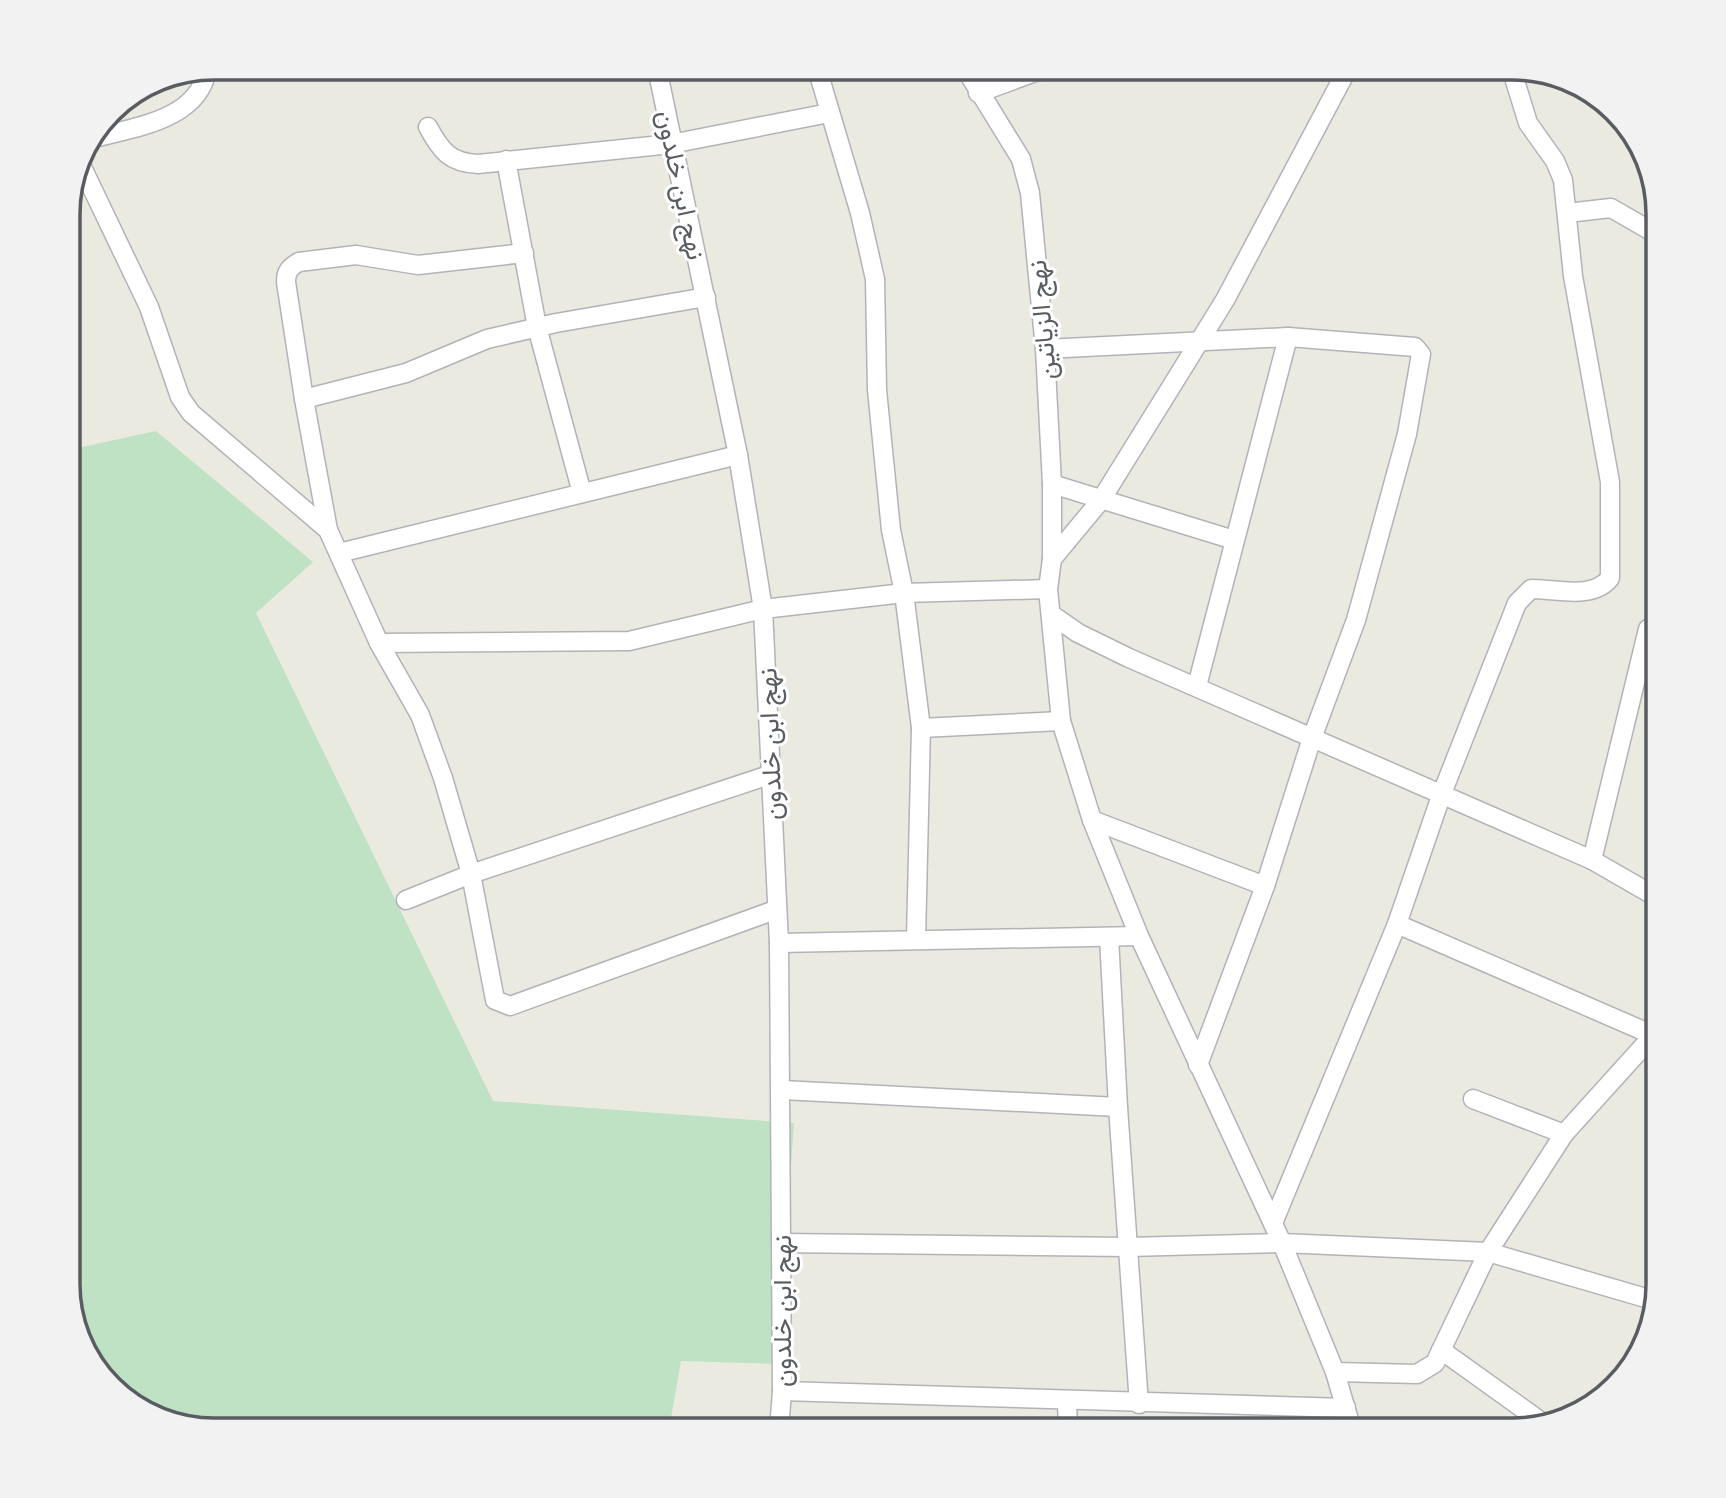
<svg xmlns="http://www.w3.org/2000/svg" width="1726" height="1498" font-family="Figtree,Vazirmatn,sans-serif">
<style>
.green{fill:#bee2c3}
.lines{fill:none;stroke-linecap:round;stroke-linejoin:round}
.minor-casing{stroke:#b2b3b8;stroke-width:21}
.minor{stroke:#fff;stroke-width:18}
.labels{text-anchor:middle;dominant-baseline:central;stroke-width:6;stroke-linejoin:round;paint-order:stroke}
.street-label{font-size:26px;fill:#595c61;stroke:#fff}
.rim{fill:none;stroke:#595c61;stroke-width:3.5}
</style>
<rect width="100%" height="100%" fill="#ebeae1"/>
<polygon class="green" points="69,426 82,447 156,431 313,562 256,613 493,1101 794,1123 777,1364 681,1361 669,1430 214,1430 159,1419 111,1387 80,1340 69,1293"/>
<g class="lines">
<defs>
<g id="minor">
<polyline points="657,68 738,455 763,609 779,943 782,1391 779,1430"/>
<polyline points="817,68 860,213 875,279 877,390 891,530 904,593 921,728 916,939"/>
<polyline points="965,68 1021,159 1030,193 1045,349 1052,484 1052,559 1048,589 1061,721 1092,820 1139,936 1282,1243 1335,1372 1352,1430"/>
<polyline points="978,93 1046,68"/>
<path d="M428,127C441,151 450,163 478,164L671,144L829,113"/>
<path d="M91,139C133,127 198,121 207,70"/>
<polyline points="506,160 537,327 582,493"/>
<polyline points="80,163 149,307 180,397 191,413 328,530 379,643 420,715 443,778 471,874 495,1000 510,1006 775,910"/>
<polyline points="1567,213 1611,208 1658,235"/>
<polyline points="1045,349 1288,337 1415,347 1421,354 1407,434 1356,620 1312,738 1265,886 1198,1065"/>
<path d="M304,399L286,282C286,271 290,267 299,262L356,255L418,265L524,253"/>
<polyline points="1052,484 1234,540"/>
<polyline points="328,530 304,399 406,373 487,339 556,323 706,297"/>
<polyline points="339,553 738,455"/>
<polyline points="1052,559 1101,500 1225,300 1348,68"/>
<polyline points="1052,615 1078,633 1129,658 1592,860 1658,898"/>
<polyline points="379,643 629,641 763,609 904,593 1048,589"/>
<polyline points="1197,686 1288,337"/>
<polyline points="921,728 1061,721"/>
<polyline points="1092,820 1265,886"/>
<polyline points="1592,860 1648,629 1658,624"/>
<polyline points="406,900 471,874 772,774"/>
<polyline points="1397,924 1653,1035"/>
<polyline points="1109,937 1118,1107 1139,1404"/>
<polyline points="779,943 1139,936"/>
<polyline points="782,1090 1118,1107"/>
<polyline points="1473,1099 1564,1134"/>
<path d="M1273,1223L1397,924L1441,796L1517,603L1531,589C1557,589 1593,600 1610,578V482L1573,276L1563,180L1555,161L1528,123L1511,68"/>
<polyline points="783,1243 1128,1247 1282,1243 1488,1252 1656,1301"/>
<polyline points="1441,1350 1543,1423"/>
<polyline points="1335,1372 1417,1374 1435,1363 1488,1252 1564,1134 1658,1030"/>
<polyline points="782,1391 1346,1408"/>
<polyline points="1067,1402 1068,1430"/>
</g>
</defs>
<use href="#minor" class="minor-casing"/>
<use href="#minor" class="minor"/>
</g>
<g class="labels">
<g class="street-label">
<text transform="translate(681 185) rotate(78)">نهج ابن خلدون</text>
<text transform="translate(1042 320) rotate(-95)">نهج الزياتين</text>
<text transform="translate(770 744) rotate(-92)">نهج ابن خلدون</text>
<text transform="translate(782 1311) rotate(-90)">نهج ابن خلدون</text>
</g>
</g>
<path d="M0 0H1726V1498H0ZM214 80H1512A134 134 0 0 1 1646 214V1284A134 134 0 0 1 1512 1418H214A134 134 0 0 1 80 1284V214A134 134 0 0 1 214 80Z" fill="#f2f2f2" fill-rule="evenodd"/>
<path class="rim" d="M214 80H1512A134 134 0 0 1 1646 214V1284A134 134 0 0 1 1512 1418H214A134 134 0 0 1 80 1284V214A134 134 0 0 1 214 80Z"/>
</svg>
